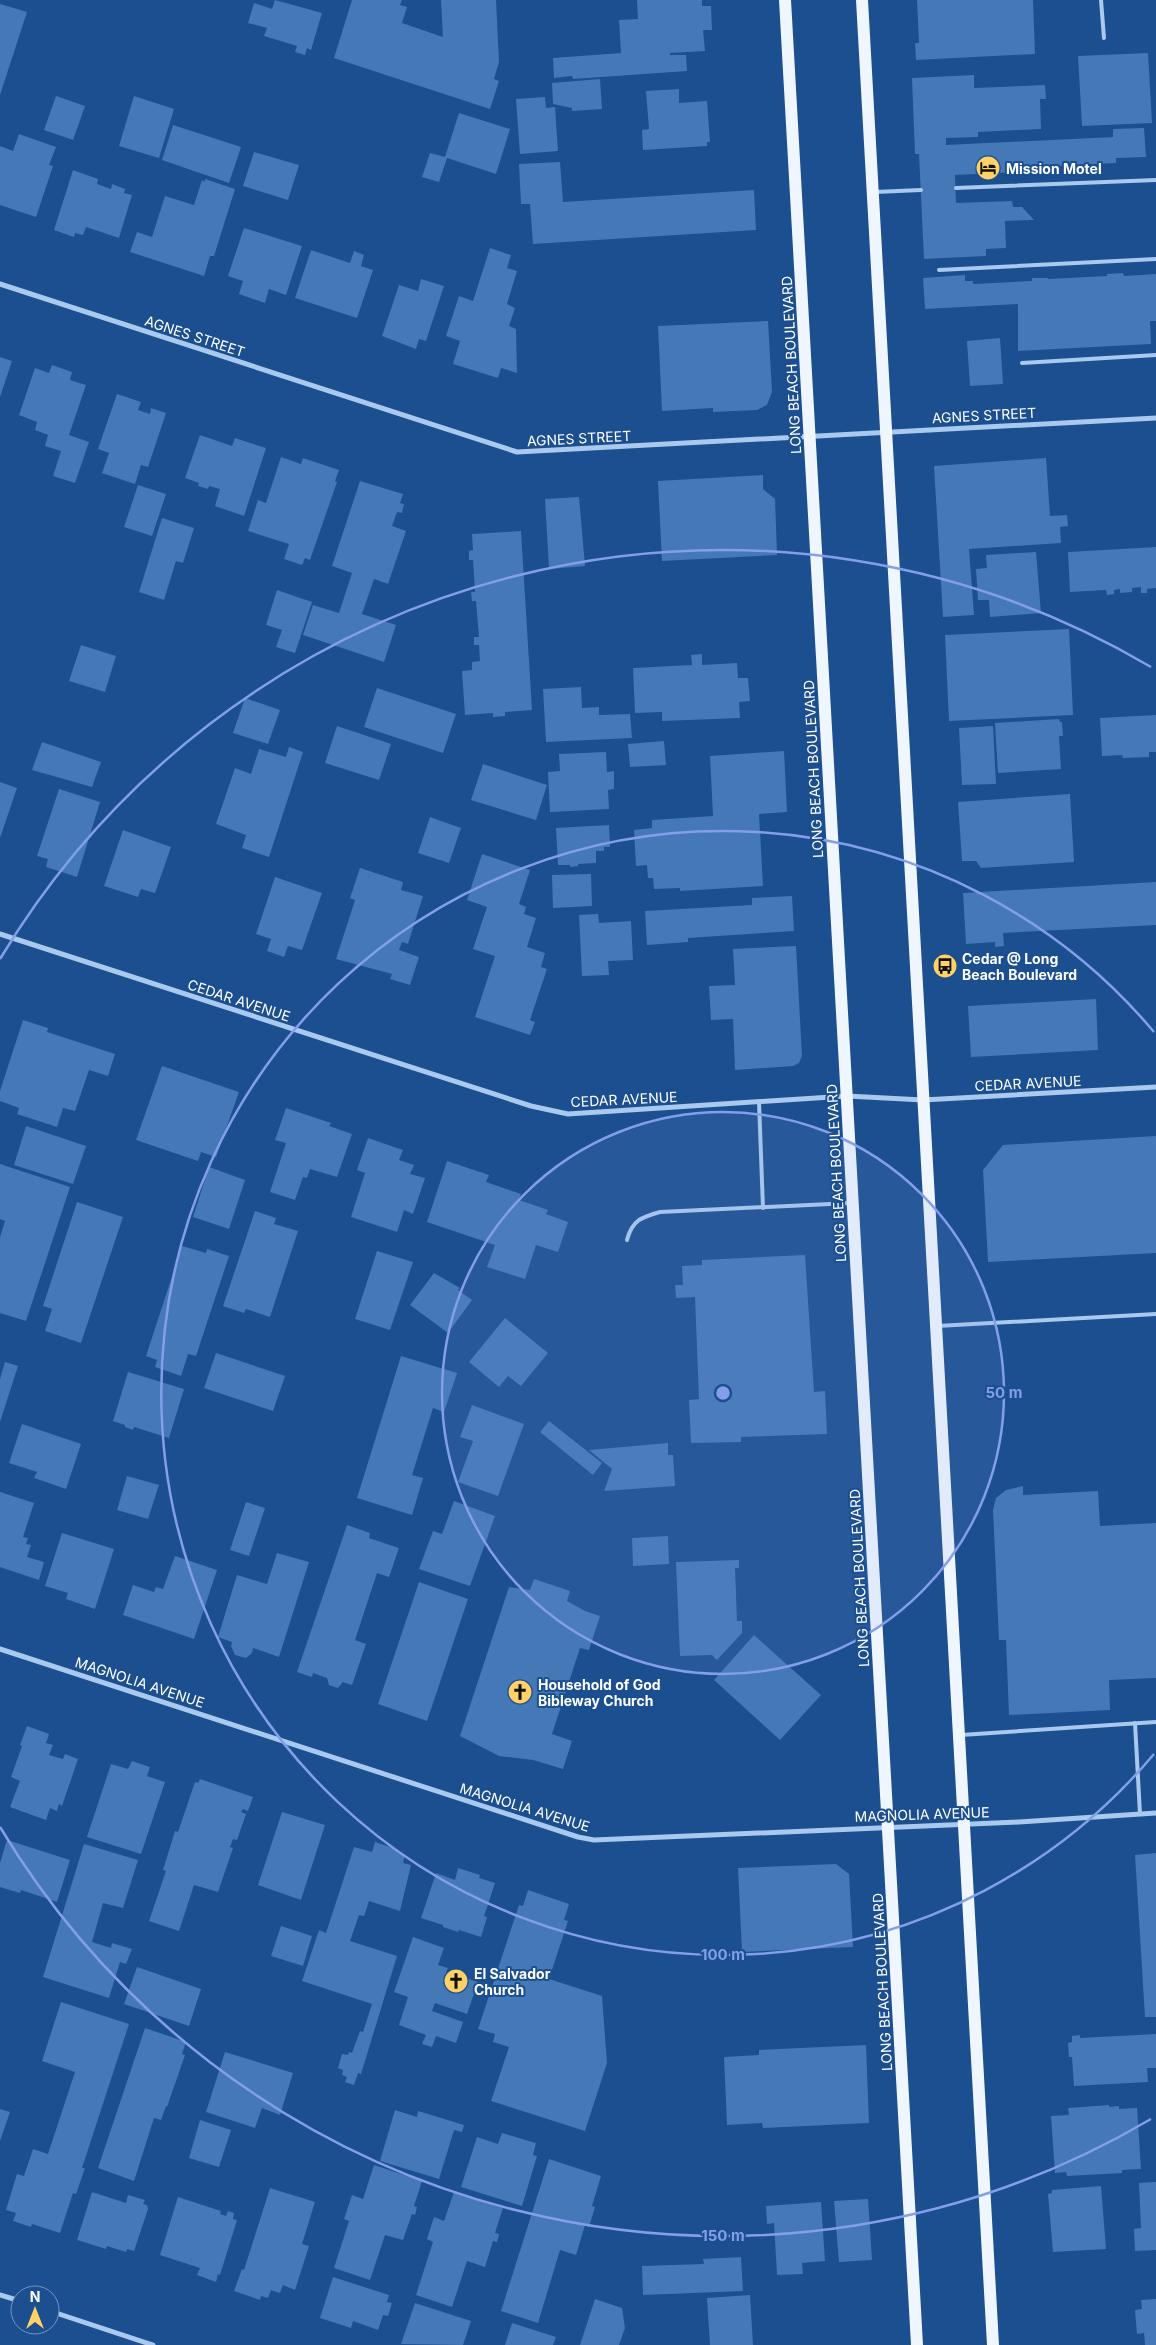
<svg xmlns="http://www.w3.org/2000/svg" width="1156" height="2345" font-family="Inter,sans-serif">
<style>
.building{fill:#4478b7}
.lines{fill:none;stroke-linecap:round;stroke-linejoin:round}
.service{stroke:#a9c9ee;stroke-width:4}
.minor{stroke:#a9c9ee;stroke-width:5}
.primary{stroke:#f0f6ff;stroke-width:12}
.ring{fill:none;stroke:#839eea;stroke-width:2.5}
.labels{text-anchor:middle;dominant-baseline:central;stroke-width:4;stroke-linejoin:round;paint-order:stroke}
.poi-label{font-size:14px;font-weight:bold;fill:#fff;stroke:#1b4f8f;text-anchor:start}
.street-label{font-size:14px;fill:#fff;stroke:#1b4f8f}
.centre{fill:#839eea;stroke:#1b4f8f;stroke-width:2.5}
.ring-label{font-size:15px;text-anchor:middle;font-weight:bold;fill:#839eea;stroke:#1b4f8f;stroke-width:4;stroke-linejoin:round;paint-order:stroke}
</style>
<rect width="100%" height="100%" fill="#1b4f8f"/>
<g class="building">
<polygon points="275,0 322,13 311,50 307,48 305,55 295,52 297,46 264,36 267,28 248,23 254,3 272,9"/>
<polygon points="352,0 402,0 400,5 407,7 402,23 443,37 441,0 496,0 499,62 494,79 499,81 490,109 334,58"/>
<polygon points="637,0 702,0 702,6 711,6 712,30 703,30 705,51 670,53 670,55 686,55 687,71 573,79 572,76 554,78 553,58 621,53 619,20 638,19"/>
<polygon points="917,0 1033,0 1035,54 916,60 915,43 919,43"/>
<polygon points="0,4 27,12 0,95"/>
<polygon points="1148,53 1152,123 1082,126 1078,56"/>
<polygon points="974,75 974,88 1045,85 1046,99 1040,99 1041,129 978,132 978,137 946,138 946,145 1113,137 1113,129 1144,128 1146,157 1116,158 1116,163 1057,166 1057,170 955,175 956,203 1012,201 1013,207 1022,207 1034,220 1005,221 1006,248 986,249 986,256 924,259 919,154 915,154 912,78"/>
<polygon points="600,79 602,109 572,111 572,108 553,104 552,83"/>
<polygon points="679,89 679,103 707,101 710,142 707,142 707,146 643,150 642,130 649,129 646,91"/>
<polygon points="56,96 85,106 73,140 44,130"/>
<polygon points="134,96 174,109 159,158 119,146"/>
<polygon points="545,97 546,108 555,107 558,151 520,154 516,99"/>
<polygon points="459,113 510,129 496,174 447,158 439,182 422,177 430,153 445,157"/>
<polygon points="173,125 241,147 229,183 162,160"/>
<polygon points="19,134 56,147 49,165 53,166 36,217 0,205 0,146 13,151"/>
<polygon points="254,152 299,165 288,200 243,186"/>
<polygon points="560,162 563,202 754,190 756,230 533,244 530,204 521,204 519,164"/>
<polygon points="73,170 98,179 97,184 111,189 112,184 125,189 124,193 132,195 119,238 86,227 83,235 75,233 74,237 54,230"/>
<polygon points="205,179 235,189 214,256 210,256 204,276 130,252 137,232 152,237 165,196 194,205 202,180 205,182"/>
<polygon points="244,228 302,246 286,295 269,289 265,303 239,294 243,281 228,276"/>
<polygon points="490,248 511,255 507,268 517,271 507,304 515,308 509,326 516,329 517,373 501,368 498,378 453,364 460,341 446,336 459,296 473,301"/>
<polygon points="311,250 350,263 354,251 364,255 361,266 373,270 357,318 295,298"/>
<polygon points="1123,273 1124,276 1156,274 1156,321 1150,321 1151,344 1018,351 1018,304 925,309 923,278 965,275 965,281 973,281 973,284 1032,281 1032,278 1048,278 1048,279 1107,276 1107,274"/>
<polygon points="421,279 444,286 426,341 419,339 416,349 382,336 399,285 418,291"/>
<polygon points="768,321 772,392 767,405 757,410 713,412 713,408 662,411 658,326"/>
<polygon points="1000,338 1003,384 970,386 967,341"/>
<polygon points="0,357 12,361 0,397"/>
<polygon points="52,365 72,372 70,380 86,385 69,435 89,442 75,483 53,476 61,451 45,446 48,435 35,430 37,422 19,415 35,368 49,373"/>
<polygon points="117,394 141,402 138,410 150,414 151,408 166,413 148,467 141,465 135,484 102,473 109,453 98,449"/>
<polygon points="200,435 232,446 235,438 266,448 244,516 215,506 220,489 209,486 208,489 198,486 199,483 185,478"/>
<polygon points="281,457 301,464 303,458 339,470 335,481 337,482 310,560 305,558 302,565 284,559 289,544 248,531 258,500 266,503"/>
<polygon points="1046,458 1050,516 1067,515 1068,526 1060,527 1061,543 969,549 974,615 943,617 934,466"/>
<polygon points="763,475 763,489 775,499 777,555 662,561 658,481"/>
<polygon points="360,481 403,494 400,503 404,504 402,513 397,512 392,526 406,531 388,584 374,579 362,614 396,625 384,662 303,635 313,605 339,613 352,573 332,566"/>
<polygon points="138,485 166,494 152,536 124,527"/>
<polygon points="579,497 585,566 549,569 545,499"/>
<polygon points="162,518 194,528 183,563 176,561 164,600 139,592"/>
<polygon points="521,531 532,710 505,712 505,716 493,717 493,713 465,715 462,671 472,670 472,662 480,661 479,645 474,645 474,637 479,637 476,601 472,601 471,592 475,592 473,560 469,560 469,551 473,550 472,534"/>
<polygon points="1156,547 1156,588 1147,589 1147,593 1141,593 1141,587 1132,588 1132,592 1120,593 1120,589 1114,590 1114,594 1107,595 1106,590 1070,592 1068,552"/>
<polygon points="1036,552 1041,613 990,617 989,600 978,600 976,569 987,568 986,555"/>
<polygon points="277,590 312,602 295,653 276,647 282,630 266,625"/>
<polygon points="1069,629 1073,715 949,721 945,635"/>
<polygon points="81,645 116,656 105,692 69,681"/>
<polygon points="702,654 702,665 737,663 738,678 748,678 750,701 739,702 740,718 662,721 662,712 635,713 633,668 692,665 691,655"/>
<polygon points="581,687 582,708 599,707 599,715 630,714 632,738 546,742 543,689"/>
<polygon points="377,688 456,714 443,753 364,727"/>
<polygon points="245,698 280,710 268,744 233,733"/>
<polygon points="1156,715 1156,752 1149,752 1149,757 1123,758 1122,755 1102,756 1100,718"/>
<polygon points="1059,719 1060,722 1062,722 1063,736 1059,736 1061,769 998,773 995,723"/>
<polygon points="337,726 391,744 379,780 325,763"/>
<polygon points="993,726 996,784 962,785 959,728"/>
<polygon points="664,741 666,765 630,767 628,744"/>
<polygon points="42,742 101,762 92,787 32,770"/>
<polygon points="289,747 303,752 269,857 242,848 246,835 216,824 235,768 251,774 259,749 286,757"/>
<polygon points="784,751 787,812 759,814 763,886 680,891 680,888 654,889 653,878 648,878 647,865 636,866 634,830 652,828 652,820 713,816 710,756"/>
<polygon points="606,752 607,772 614,771 614,789 608,790 609,809 550,812 548,772 560,771 559,754"/>
<polygon points="483,764 547,785 536,820 471,800"/>
<polygon points="0,782 17,788 0,838"/>
<polygon points="59,789 100,802 77,877 46,867 48,859 37,856"/>
<polygon points="1070,794 1074,862 981,868 976,861 962,861 958,802"/>
<polygon points="430,817 461,828 449,863 418,853"/>
<polygon points="609,825 610,847 604,847 604,851 596,851 596,863 578,864 578,866 570,867 570,865 558,865 556,828"/>
<polygon points="123,830 171,847 155,893 141,889 138,897 104,886"/>
<polygon points="482,854 530,870 519,904 526,907 524,914 536,918 527,947 545,953 541,967 547,969 530,1020 535,1022 530,1035 475,1017 495,956 473,949 487,907 467,900"/>
<polygon points="360,868 403,882 401,890 423,896 408,944 402,942 399,950 419,957 410,985 390,979 392,974 336,959 355,900 350,898"/>
<polygon points="591,874 592,906 553,908 552,875"/>
<polygon points="275,877 322,893 302,950 288,946 284,957 267,951 271,939 256,934"/>
<polygon points="1156,882 1156,925 1003,933 1004,946 995,947 995,942 966,944 963,893"/>
<polygon points="792,896 794,931 688,938 688,942 647,945 645,911 752,905 752,898"/>
<polygon points="598,914 599,923 631,921 633,960 608,961 609,975 582,976 579,915"/>
<polygon points="796,946 802,1056 799,1063 793,1066 735,1070 733,1019 711,1020 709,986 735,985 733,949"/>
<polygon points="1096,999 1098,1050 971,1057 968,1006"/>
<polygon points="23,1020 48,1028 47,1032 115,1054 108,1076 89,1070 75,1111 63,1108 57,1127 17,1114 19,1108 0,1101 0,1091"/>
<polygon points="162,1066 239,1092 216,1157 201,1152 198,1161 136,1140"/>
<polygon points="286,1108 331,1123 329,1126 352,1134 337,1177 310,1169 307,1178 303,1177 295,1200 270,1192 286,1143 275,1140"/>
<polygon points="26,1126 86,1146 73,1184 14,1165"/>
<polygon points="1156,1136 1156,1253 988,1262 983,1170 1003,1145"/>
<polygon points="368,1138 403,1150 399,1160 414,1165 410,1174 425,1178 413,1214 404,1210 397,1232 351,1217 365,1173 357,1170"/>
<polygon points="447,1161 489,1175 486,1182 521,1194 519,1200 548,1210 546,1214 568,1222 558,1252 536,1245 525,1279 487,1267 495,1245 427,1222"/>
<polygon points="0,1164 70,1187 26,1321 0,1313 0,1237 5,1221 0,1219"/>
<polygon points="209,1167 245,1180 229,1229 193,1217"/>
<polygon points="77,1202 123,1217 81,1343 45,1331 52,1309 43,1306"/>
<polygon points="255,1211 276,1218 274,1224 298,1231 270,1317 246,1309 244,1313 223,1306"/>
<polygon points="182,1246 206,1253 207,1249 229,1256 196,1356 188,1354 181,1376 155,1367 157,1360 146,1356"/>
<polygon points="377,1251 413,1262 390,1330 355,1319"/>
<polygon points="805,1255 814,1392 825,1391 827,1434 741,1437 741,1442 691,1443 689,1400 699,1399 695,1297 676,1298 675,1285 683,1285 682,1266 702,1265 702,1260"/>
<polygon points="434,1273 460,1288 458,1290 472,1300 448,1333 410,1305"/>
<polygon points="505,1318 548,1353 521,1386 508,1376 499,1387 469,1362"/>
<polygon points="216,1353 285,1376 273,1411 204,1388"/>
<polygon points="401,1356 457,1373 444,1412 433,1408 412,1475 423,1478 412,1515 357,1498"/>
<polygon points="5,1362 18,1366 0,1422 0,1379"/>
<polygon points="128,1372 184,1389 169,1438 134,1427 133,1430 125,1427 125,1425 113,1421"/>
<polygon points="472,1405 524,1424 498,1496 458,1482 473,1441 460,1437"/>
<polygon points="549,1421 602,1463 593,1475 540,1432"/>
<polygon points="22,1424 81,1444 66,1489 34,1478 37,1472 9,1463"/>
<polygon points="668,1443 668,1455 673,1455 675,1486 604,1491 612,1469 589,1450"/>
<polygon points="127,1476 159,1485 148,1519 117,1510"/>
<polygon points="1023,1486 1023,1495 1098,1491 1100,1526 1156,1523 1156,1678 1109,1680 1110,1710 1009,1715 1006,1640 999,1640 993,1510 996,1498 1006,1490"/>
<polygon points="0,1492 34,1503 23,1537 28,1538 26,1544 31,1545 27,1557 44,1562 39,1580 0,1567"/>
<polygon points="454,1501 495,1516 470,1586 419,1569 433,1531 442,1534"/>
<polygon points="246,1502 265,1508 249,1556 230,1550"/>
<polygon points="347,1525 370,1533 369,1538 399,1548 389,1577 377,1573 355,1640 366,1644 352,1685 343,1682 338,1688 329,1685 327,1678 313,1673 312,1677 297,1672"/>
<polygon points="62,1533 114,1549 95,1609 66,1599 68,1593 45,1586"/>
<polygon points="668,1536 669,1564 633,1566 632,1538"/>
<polygon points="277,1553 309,1562 279,1657 253,1648 252,1653 246,1658 235,1655 231,1646 232,1642 218,1637 237,1575 267,1584"/>
<polygon points="175,1556 217,1570 194,1639 123,1615 133,1585 154,1592 156,1587 163,1589"/>
<polygon points="739,1560 739,1568 735,1568 737,1621 742,1621 742,1633 717,1660 712,1655 680,1656 676,1562"/>
<polygon points="534,1579 570,1591 567,1601 585,1611 600,1616 589,1650 580,1648 552,1734 572,1741 563,1769 533,1760 499,1756 460,1736 509,1587 530,1590"/>
<polygon points="419,1582 468,1599 427,1721 378,1704"/>
<polygon points="754,1635 821,1695 780,1740 714,1680"/>
<polygon points="27,1726 49,1734 46,1743 53,1745 49,1755 63,1759 65,1754 78,1759 62,1806 59,1804 57,1811 50,1808 46,1820 10,1807 20,1781 11,1777 22,1746 20,1745"/>
<polygon points="132,1761 150,1767 147,1776 165,1782 141,1854 87,1837 111,1764 128,1769"/>
<polygon points="200,1779 253,1797 248,1811 243,1809 241,1812 246,1814 237,1840 233,1839 230,1847 233,1848 218,1892 194,1885 179,1931 149,1921 166,1871 163,1870 175,1831 178,1832 195,1782 198,1783"/>
<polygon points="282,1812 325,1825 301,1900 258,1885"/>
<polygon points="7,1840 70,1860 57,1902 21,1890 20,1893 0,1887 0,1863"/>
<polygon points="375,1842 399,1850 398,1853 405,1855 403,1863 411,1865 400,1911 369,1901 364,1916 359,1915 350,1941 397,1956 361,2074 358,2073 354,2085 345,2082 347,2077 342,2075 343,2070 338,2068 342,2054 348,2055 349,2052 352,2053 360,2031 363,2032 372,2004 302,1981 319,1930 326,1933 354,1847 372,1852"/>
<polygon points="84,1844 138,1860 123,1908 103,1903 92,1942 111,1948 112,1943 132,1949 126,1964 120,1962 109,1998 43,1977"/>
<polygon points="1156,1853 1156,2017 1145,2017 1135,1855"/>
<polygon points="836,1864 849,1874 853,1947 742,1952 738,1868"/>
<polygon points="458,1868 480,1875 479,1878 495,1883 484,1916 487,1917 481,1937 459,1930 458,1932 443,1927 443,1925 421,1918 436,1873 455,1880"/>
<polygon points="528,1890 569,1904 564,1920 568,1921 549,1979 602,1996 607,2063 585,2131 491,2101 509,2047 493,2042 495,2034 478,2029 519,1905 523,1906"/>
<polygon points="281,1926 312,1936 303,1966 271,1956"/>
<polygon points="413,1937 444,1948 438,1965 448,1968 446,1972 478,1982 467,2014 435,2003 432,2011 463,2022 456,2043 436,2036 432,2047 422,2044 426,2035 399,2025 408,1997 394,1992"/>
<polygon points="137,1967 201,1989 189,2026 124,2004"/>
<polygon points="61,2002 129,2024 82,2168 85,2168 76,2194 73,2193 60,2233 32,2224 31,2227 13,2221 16,2213 6,2210 17,2174 24,2176 33,2149 48,2154 75,2072 42,2061"/>
<polygon points="145,2028 186,2042 182,2054 185,2055 167,2107 166,2106 161,2120 154,2118 134,2181 98,2168"/>
<polygon points="1156,2034 1156,2068 1147,2068 1148,2082 1074,2086 1072,2057 1069,2057 1068,2043 1072,2042 1072,2036 1080,2035 1080,2038"/>
<polygon points="866,2045 869,2123 763,2128 762,2123 727,2125 724,2057 759,2055 759,2050"/>
<polygon points="225,2052 293,2073 280,2115 262,2108 255,2128 206,2112"/>
<polygon points="1109,2105 1109,2107 1119,2106 1119,2109 1137,2108 1141,2169 1122,2170 1122,2173 1067,2176 1066,2172 1055,2173 1051,2116 1069,2115 1068,2108"/>
<polygon points="0,2109 10,2112 0,2141"/>
<polygon points="395,2110 417,2117 418,2111 464,2125 462,2132 454,2130 439,2179 380,2161"/>
<polygon points="200,2120 231,2130 219,2167 189,2158"/>
<polygon points="502,2133 536,2143 533,2155 537,2156 522,2206 461,2187 477,2137 498,2144"/>
<polygon points="549,2159 601,2176 592,2206 595,2207 589,2227 585,2225 576,2255 560,2250 538,2323 501,2311"/>
<polygon points="374,2165 422,2181 414,2206 417,2207 415,2215 412,2214 403,2240 385,2235 370,2280 334,2268 349,2221 344,2219 352,2195 363,2199"/>
<polygon points="1156,2182 1156,2250 1135,2251 1134,2229 1141,2228 1139,2183"/>
<polygon points="1101,2186 1106,2249 1053,2252 1048,2194 1052,2193 1052,2190"/>
<polygon points="270,2188 315,2202 302,2244 309,2246 295,2290 283,2285 280,2293 271,2290 268,2298 261,2296 260,2300 234,2291 242,2269 244,2270"/>
<polygon points="92,2192 126,2203 128,2195 145,2200 143,2204 147,2205 148,2209 134,2251 127,2249 126,2252 107,2246 106,2249 77,2240"/>
<polygon points="454,2192 503,2208 495,2233 499,2234 497,2242 493,2241 485,2267 467,2261 452,2307 416,2295 433,2242 427,2239 434,2217 444,2221"/>
<polygon points="178,2197 221,2211 220,2214 226,2216 228,2211 234,2213 233,2219 237,2220 220,2275 218,2274 216,2282 197,2275 200,2268 160,2255"/>
<polygon points="868,2199 872,2260 839,2262 834,2201"/>
<polygon points="821,2202 825,2261 802,2263 803,2274 777,2275 774,2223 767,2224 766,2206"/>
<polygon points="741,2257 743,2291 643,2295 642,2266 704,2264 703,2259"/>
<polygon points="333,2277 389,2295 387,2302 392,2303 388,2316 383,2315 378,2330 353,2321 351,2328 320,2318"/>
<polygon points="750,2295 753,2345 710,2345 707,2298"/>
<polygon points="595,2299 622,2308 625,2328 619,2345 580,2345"/>
<polygon points="1156,2299 1156,2345 1145,2345 1144,2333 1137,2334 1135,2310 1142,2309 1141,2300"/>
<polygon points="415,2303 471,2321 463,2345 401,2344"/>
<polygon points="512,2323 556,2337 553,2345 505,2345"/>
</g>
<g class="lines">
<g class="service">
<polyline points="1101,0 1104,38"/>
<polyline points="956,188 1156,180"/>
<polyline points="875,192 921,190"/>
<polyline points="939,270 1156,259"/>
<polyline points="1022,363 1156,355"/>
<polyline points="759,1102 763,1208"/>
<path d="M627,1240C632,1220 642,1217 660,1212L851,1203"/>
<polyline points="937,1326 1156,1314"/>
<polyline points="1135,1723 1140,1814"/>
<polyline points="961,1735 1156,1722"/>
</g>
<g class="minor">
<polyline points="0,284 517,452 1156,418"/>
<polyline points="0,934 531,1106 568,1114 847,1096 923,1100 1156,1087"/>
<polyline points="0,1649 578,1837 594,1840 1019,1822 1156,1813"/>
<polyline points="0,2295 20,2301"/>
<polyline points="50,2311 153,2345"/>
</g>
<g class="primary">
<polyline points="785,0 917,2345"/>
<polyline points="862,0 993,2345"/>
</g>
</g>
<circle cx="723" cy="1393" r="281" fill="#839eea" fill-opacity=".12"/>
<g class="ring">
<circle cx="723" cy="1393" r="281"/>
<path d="M1154 1754A562 562 0 1 1 1154 1032"/>
<path d="M1151 2119A843 843 0 0 1 0 1827M0 959A843 843 0 0 1 1151 667"/>
</g>
<defs>
<symbol id="hotel-disc" viewBox="-11 -11 22 22"><circle r="9.5" fill="#ffd166" stroke="#1b4f8f"/><path d="M-6-4.5h1.5V1H6V5H4.5V3h-9V5H-6ZM-4 0a1.8 1.8 0 1 1 3.6 0ZM.5 0V-2.5h3Q6-2.5 6 0Z" fill="#111"/></symbol>
<symbol id="bus-disc" viewBox="-11 -11 22 22"><circle r="9.5" fill="#ffd166" stroke="#1b4f8f"/><path d="M-5-6H5V4H4V6H2V4H-2V6H-4V4H-5ZM-3.5-4V0h7V-4ZM-3.5 1.2v1.5H-2V1.2ZM2 1.2v1.5H3.5V1.2Z" fill="#111"/></symbol>
<symbol id="church-disc" viewBox="-11 -11 22 22"><circle r="9.5" fill="#ffd166" stroke="#1b4f8f"/><path d="M-1.2-6h2.4v3.5h3.3v2.4h-3.3V6h-2.4V-.1h-3.3v-2.4h3.3Z" fill="#111"/></symbol>
</defs>
<g fill-rule="evenodd">
<use href="#hotel-disc" x="974" y="154" width="28" height="28"/>
<use href="#bus-disc" x="931" y="952" width="28" height="28"/>
<use href="#church-disc" x="506" y="1678" width="28" height="28"/>
<use href="#church-disc" x="442" y="1967" width="28" height="28"/>
</g>
<g class="labels">
<g class="poi-label">
<text x="1006" y="168">Mission Motel</text>
<text x="962" y="958">Cedar @ Long<tspan x="962" dy="16">Beach Boulevard</tspan></text>
<text x="538" y="1684">Household of God<tspan x="538" dy="16">Bibleway Church</tspan></text>
<text x="474" y="1973">El Salvador<tspan x="474" dy="16">Church</tspan></text>
</g>
<g class="street-label">
<text transform="translate(195 336) rotate(18)">AGNES STREET</text>
<text transform="translate(791 365) rotate(-93)">LONG BEACH BOULEVARD</text>
<text transform="translate(984 415) rotate(-3)">AGNES STREET</text>
<text transform="translate(579 438) rotate(-3)">AGNES STREET</text>
<text transform="translate(813 769) rotate(-93)">LONG BEACH BOULEVARD</text>
<text transform="translate(239 1000) rotate(18)">CEDAR AVENUE</text>
<text transform="translate(1028 1083) rotate(-3)">CEDAR AVENUE</text>
<text transform="translate(624 1099) rotate(-3)">CEDAR AVENUE</text>
<text transform="translate(836 1173) rotate(-93)">LONG BEACH BOULEVARD</text>
<text transform="translate(859 1578) rotate(-93)">LONG BEACH BOULEVARD</text>
<text transform="translate(140 1682) rotate(18)">MAGNOLIA AVENUE</text>
<text transform="translate(525 1807) rotate(17)">MAGNOLIA AVENUE</text>
<text transform="translate(922 1814) rotate(-2)">MAGNOLIA AVENUE</text>
<text transform="translate(882 1982) rotate(-93)">LONG BEACH BOULEVARD</text>
</g>
</g>
<circle cx="723" cy="1393" r="8" class="centre"/>
<g class="ring-label">
<text x="1004" y="1398">50 m</text>
<text x="723" y="1960">100 m</text>
<text x="723" y="2241">150 m</text>
</g>
<g transform="translate(35 2310)"><circle r="24" fill="#1b4f8f" stroke="#7695bc"/>
<path d="M0-4L9 19L0 12L-9 19Z" fill="#ffd166"/>
<text y="-8" font-size="14" font-weight="bold" text-anchor="middle" fill="#ffffff">N</text>
</g>
</svg>
